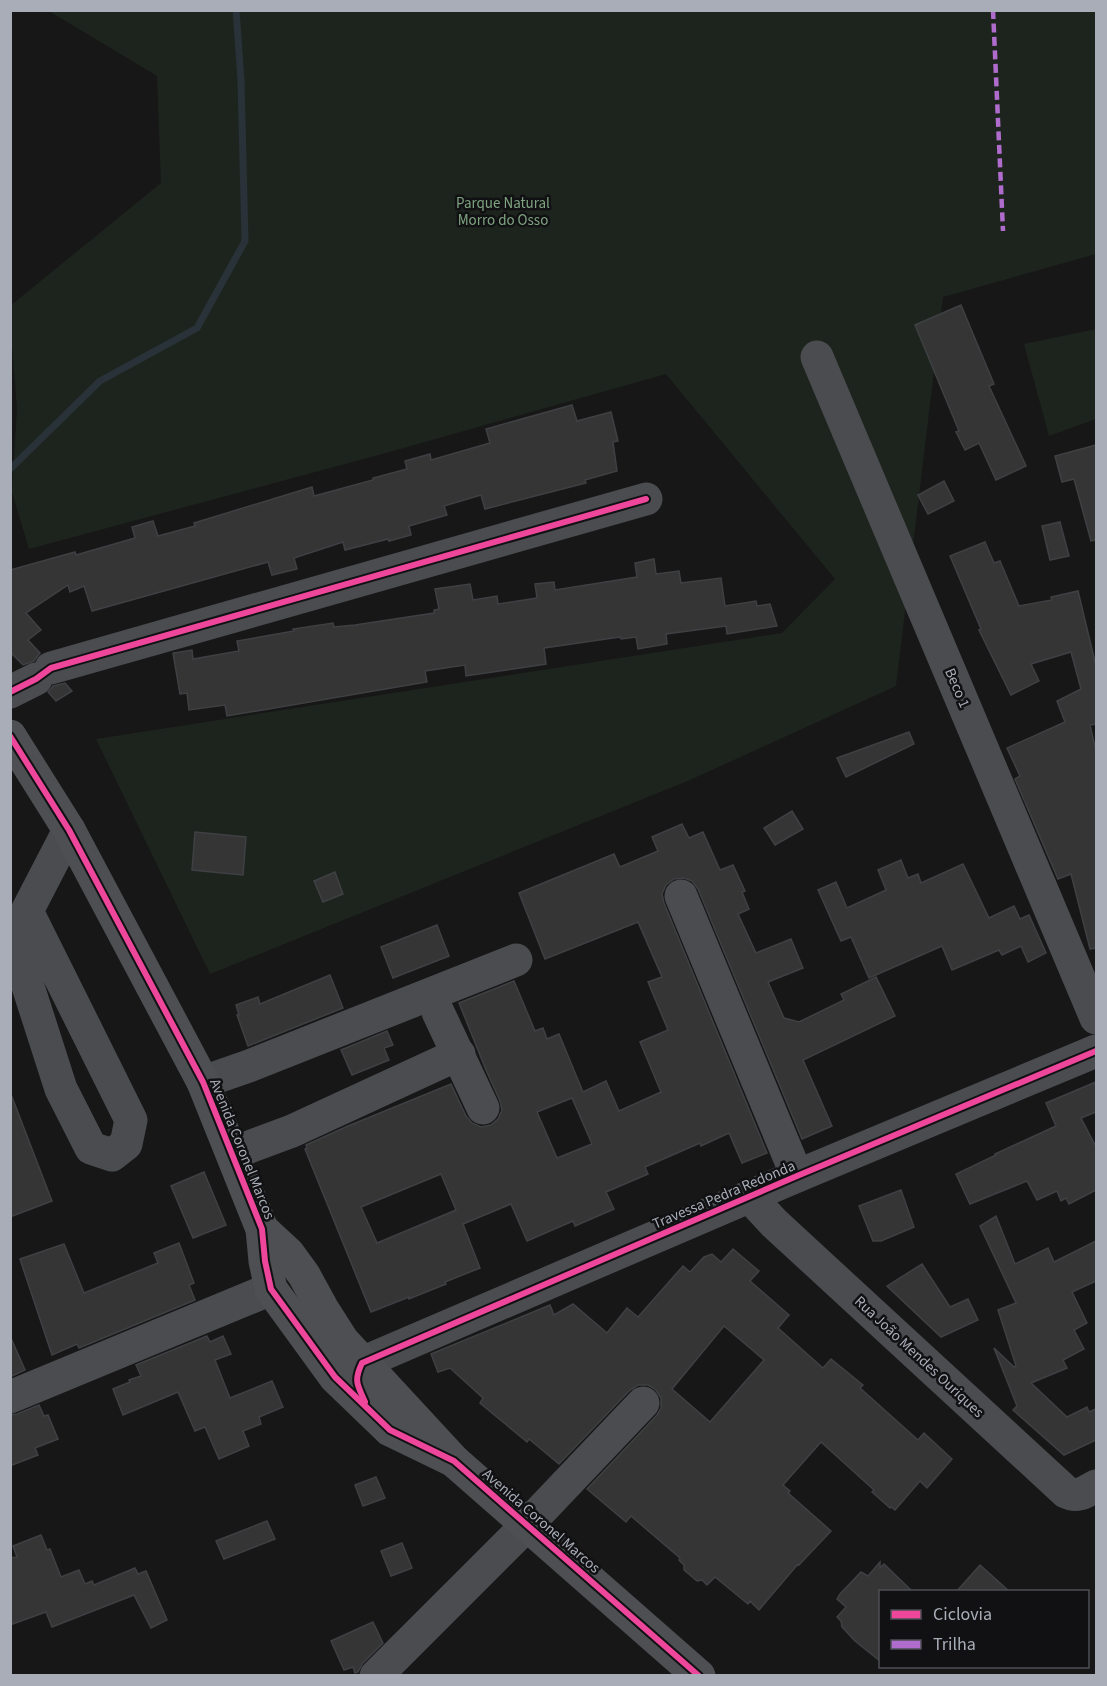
<svg xmlns="http://www.w3.org/2000/svg" width="1107" height="1686" font-family="'Source Sans 3',sans-serif">
<style>
.green{fill:#1d241e}
.lines{fill:none;stroke-linecap:round;stroke-linejoin:round}
.stream{stroke:#2a3239;stroke-width:7}
.building{fill:#353536;stroke:#3f4043;stroke-width:1.5;fill-rule:evenodd}
.minor{stroke:#4b4c50;stroke-width:33}
.major{stroke:#4d4f52;stroke-width:33}
.quiet{stroke:#b06ccc;stroke-width:4.5;stroke-dasharray:9 4.5;stroke-linecap:butt}
.cycleway-casing{stroke:#111113;stroke-width:10}
.cycleway{stroke:#ed469a;stroke-width:6}
.labels{text-anchor:middle;dominant-baseline:central;stroke-width:5;stroke-linejoin:round;paint-order:stroke}
.park-label{font-size:15px;fill:#7fa381;stroke:#111113}
.street-label{font-size:15px;fill:#a8adb8;stroke:#111113}
</style>
<rect width="100%" height="100%" fill="#171717"/>
<g class="green">
<polygon points="49,11 1096,11 1096,254 943,297 896,686 690,780 210,974 96,739 782,633 835,579 666,374 386,453 29,549 12,492 17,408 11,334 10,306 161,183 157,76"/>
<polygon points="1096,329 1096,419 1049,436 1024,344"/>
</g>
<g class="lines">
<polyline class="stream" points="10,469 100,381 197,328 245,241 241,80 236,10"/>
</g>
<g class="building">
<polygon points="961,305 994,384 989,386 1026,466 996,480 979,443 965,450 956,432 959,431 915,325"/>
<polygon points="572,405 577,421 611,412 618,441 613,442 617,471 585,480 586,483 485,509 481,495 444,506 447,515 409,526 411,535 389,541 388,539 345,550 343,542 294,558 297,569 272,575 268,562 92,611 84,586 70,592 68,585 26,613 41,630 28,640 40,653 34,661 23,665 10,652 10,570 75,552 76,555 135,538 132,527 153,521 158,536 195,526 194,523 312,487 314,496 373,480 373,478 407,469 405,461 430,454 431,460 490,443 486,429"/>
<polygon points="1096,445 1096,540 1091,541 1074,479 1062,482 1055,456"/>
<polygon points="944,481 954,501 928,514 918,495"/>
<polygon points="1060,522 1069,556 1050,560 1042,526"/>
<polygon points="985,542 994,563 1000,561 1019,606 1052,600 1051,597 1078,591 1096,666 1096,724 1090,725 1096,751 1096,948 1090,949 1071,874 1058,879 1015,779 1020,776 1007,748 1065,722 1057,701 1081,689 1071,652 1031,664 1039,681 1011,695 979,630 981,629 950,556"/>
<polygon points="654,559 656,574 679,571 681,583 721,578 725,606 756,601 757,606 770,604 777,626 727,634 726,626 666,634 667,644 638,649 636,637 621,639 620,637 544,648 546,664 466,676 465,665 425,671 427,682 227,716 225,705 189,710 187,693 180,694 173,653 192,650 193,659 239,651 237,641 294,631 293,629 333,623 334,627 355,625 434,613 434,610 439,609 435,589 470,584 473,600 497,596 498,604 537,598 535,584 554,582 555,590 637,577 635,563"/>
<polygon points="65,683 72,691 56,701 48,692 53,686"/>
<polygon points="909,732 914,744 846,777 837,758"/>
<polygon points="792,811 803,829 775,845 764,828"/>
<path d="M682,824L689,838L703,832L720,870L733,865L745,891L742,892L749,909L738,914L756,953L791,939L803,968L768,982L784,1018L799,1022L844,1000L841,994L876,977L895,1016L803,1060L832,1126L802,1139L698,889L692,881L684,878L674,879L666,885L662,894L664,903L767,1153L742,1163L729,1133L701,1146L700,1143L645,1167L648,1174L606,1192L614,1209L575,1226L573,1221L527,1241L511,1204L463,1224L480,1268L445,1282L446,1284L409,1299V1297L371,1312L305,1149L307,1148L306,1145L348,1126L451,1084L466,1116L472,1123L481,1127L491,1125L498,1119L502,1110L500,1101L486,1070L459,1003L514,981L535,1031L543,1028L547,1039L559,1034L583,1092L606,1081L619,1111L661,1092L640,1042L668,1030L648,982L662,977L638,922L545,959L519,893L614,854L620,867L658,851L652,837ZM572,1098L592,1144L557,1158L537,1112ZM441,1174L456,1210L377,1243L361,1207Z"/>
<polygon points="195,832 246,837 243,875 192,870"/>
<polygon points="901,860 908,878 918,874 921,883 963,864 989,918 1014,906 1020,919 1029,915 1046,953 1028,962 1021,946 1002,955 999,950 952,970 942,946 869,978 851,937 841,941 818,890 836,882 847,908 886,890 878,870"/>
<polygon points="335,872 343,894 323,902 314,881"/>
<polygon points="437,925 449,956 393,978 381,947"/>
<polygon points="330,975 343,1008 248,1046 237,1015 239,1015 236,1005 258,997 260,1004"/>
<polygon points="387,1031 393,1045 384,1048 389,1060 352,1075 341,1050"/>
<polygon points="1096,1082 1096,1112 1081,1118 1096,1147 1096,1190 1069,1204 1066,1198 1061,1201 1057,1191 1037,1200 1027,1181 970,1204 956,1174 996,1155 995,1154 1056,1126 1046,1103"/>
<polygon points="12,1097 52,1201 10,1217 10,1098"/>
<polygon points="204,1172 226,1225 193,1238 171,1186"/>
<polygon points="901,1190 914,1227 881,1241 873,1241 859,1206"/>
<polygon points="996,1216 1015,1264 1048,1248 1054,1262 1096,1241 1096,1281 1072,1292 1087,1323 1074,1330 1084,1349 1063,1360 1067,1368 1031,1383 1067,1417 1087,1407 1089,1412 1096,1409 1096,1440 1064,1455 1013,1410 1017,1406 994,1348 1014,1367 1016,1366 998,1310 1016,1303 980,1226"/>
<polygon points="179,1243 194,1283 189,1285 195,1300 79,1348 77,1344 52,1355 20,1259 64,1244 84,1293 158,1263 154,1253"/>
<path d="M733,1249L759,1271L750,1281L789,1315L778,1328L823,1368L831,1359L863,1385L860,1388L918,1440L924,1433L952,1459L927,1488L920,1481L895,1510L891,1507L890,1508L872,1492L874,1490L821,1442L783,1485L790,1491L788,1493L831,1531L799,1565L798,1564L759,1610L750,1601L748,1604L715,1577L707,1585L702,1580L697,1581L684,1570V1565L679,1560L680,1558L631,1516L626,1522L587,1489L657,1415L661,1408V1398L655,1389L648,1385H638L630,1390L559,1464L529,1439L527,1442L480,1403L483,1398L450,1368L438,1372L431,1354L550,1305L554,1315L573,1304L607,1333L627,1308L638,1317L683,1266L690,1272L704,1257L712,1254L721,1262ZM724,1326L764,1360L710,1422L672,1389Z"/>
<polygon points="922,1264 950,1307 968,1299 978,1320 941,1337 887,1286"/>
<polygon points="10,1336 25,1370 10,1377"/>
<polygon points="207,1336 210,1342 223,1336 231,1354 215,1360 230,1398 272,1381 283,1407 259,1417 261,1424 243,1431 249,1446 219,1459 205,1427 195,1431 178,1392 123,1415 113,1389 130,1382 129,1380 141,1376 136,1365"/>
<polygon points="39,1405 44,1416 48,1415 58,1439 35,1448 38,1455 10,1466 10,1415 17,1414"/>
<polygon points="376,1477 385,1498 363,1506 355,1485"/>
<polygon points="267,1521 275,1539 224,1559 216,1541"/>
<polygon points="41,1535 47,1550 50,1549 61,1577 79,1570 85,1584 92,1581 94,1585 135,1568 138,1574 146,1571 167,1620 151,1628 134,1595 52,1627 46,1612 10,1625 10,1558 17,1557 13,1546"/>
<polygon points="402,1543 412,1568 391,1576 381,1551"/>
<polygon points="880,1562 880,1568 884,1564 913,1592 880,1592 880,1661 855,1641 842,1627 841,1621 837,1617 846,1607 837,1599 840,1594 861,1572 868,1576"/>
<polygon points="980,1565 1010,1592 956,1592"/>
<polygon points="373,1622 383,1643 363,1663 358,1672 355,1673 353,1667 344,1670 331,1641"/>
</g>
<g class="lines">
<g class="minor">
<polyline points="817,357 1096,1018"/>
<polyline points="51,668 646,499"/>
<polyline points="10,692 36,679"/>
<polyline points="681,896 797,1176"/>
<polyline points="27,911 131,1120 126,1144 112,1155 91,1148 61,1089 16,949 27,911 69,830"/>
<polyline points="438,1012 483,1108"/>
<polyline points="203,1082 249,1066 516,960"/>
<polyline points="233,1153 292,1131 459,1054"/>
<path d="M750,1197L774,1223L1066,1492C1078,1498 1085,1492 1096,1486"/>
<path d="M358,1387C357,1378 358,1371 362,1363L797,1176L1096,1051"/>
<polyline points="10,1397 271,1289"/>
<polyline points="376,1676 527,1525 643,1403"/>
</g>
<g class="major">
<polyline points="10,736 69,830 203,1082 262,1229 265,1261 271,1289 335,1377 390,1430 454,1461"/>
<polyline points="262,1229 288,1253 304,1275 322,1308 343,1341 454,1461 699,1676"/>
</g>
<polyline class="quiet" points="993,10 1003,231"/>
<defs>
<g id="cycleway">
<polyline points="10,692 36,679 51,668 646,499"/>
<polyline points="10,736 69,830 203,1082 262,1229 265,1261 271,1289 335,1377 390,1430 454,1461 699,1676"/>
<path d="M365,1402C358,1385 353,1382 362,1363L797,1176L1096,1051"/>
</g>
</defs>
<use href="#cycleway" class="cycleway-casing"/>
<use href="#cycleway" class="cycleway"/>
</g>
<g class="labels">
<g class="park-label">
<text x="503" y="203">Parque Natural<tspan x="503" dy="17">Morro do Osso</tspan></text>
</g>
<g class="street-label">
<text transform="translate(957 688) rotate(67)">Beco 1</text>
<text transform="translate(242 1149) rotate(68)">Avenida Coronel Marcos</text>
<text transform="translate(724 1195) rotate(-23)">Travessa Pedra Redonda</text>
<text transform="translate(919 1357) rotate(43)">Rua João Mendes Ouriques</text>
<text transform="translate(541 1521) rotate(41)">Avenida Coronel Marcos</text>
</g>
</g>
<rect width="1107" height="1686" fill="none" stroke="#a8adb8" stroke-width="24"/>
<rect x="879" y="1590" width="210" height="78" fill="#111113" stroke="#4d4f55" stroke-width="1.5"/>
<rect x="891" y="1610" width="30" height="9" fill="#ed469a" stroke="#4d4f55" stroke-width="1.5"/>
<text x="933" y="1620" font-size="18" fill="#a8adb8">Ciclovia</text>
<rect x="891" y="1640" width="30" height="9" fill="#b06ccc" stroke="#4d4f55" stroke-width="1.5"/>
<text x="933" y="1650" font-size="18" fill="#a8adb8">Trilha</text>
</svg>
